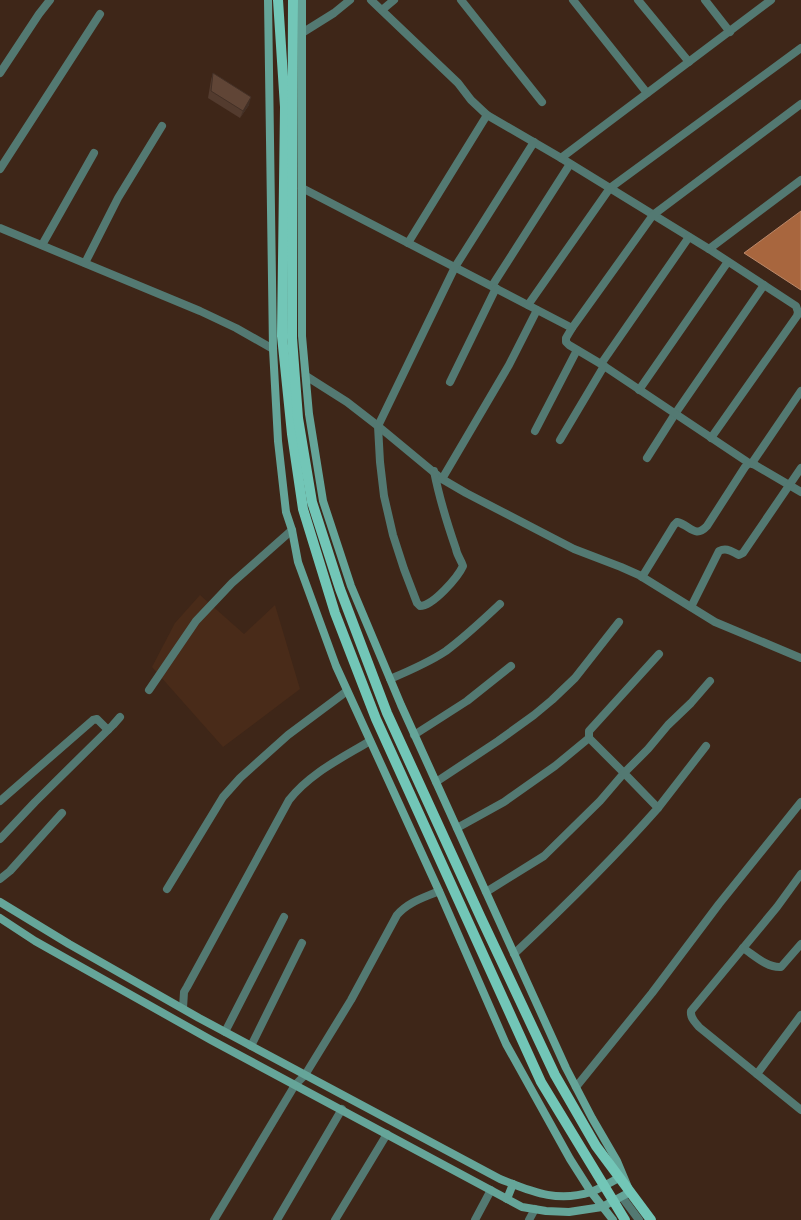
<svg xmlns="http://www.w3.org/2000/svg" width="801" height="1220" font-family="'IBM Plex Serif',serif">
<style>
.built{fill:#492b19}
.water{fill:#a8663e;stroke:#bb8869}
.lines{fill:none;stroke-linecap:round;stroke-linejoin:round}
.street{stroke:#537972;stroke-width:8}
.secondary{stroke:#65a599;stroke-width:8}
.primary{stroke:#72c6b7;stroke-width:10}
.wall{fill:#533b2e}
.shaded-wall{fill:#433026}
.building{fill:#604536;stroke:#433026}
</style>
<rect width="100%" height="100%" fill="#3e2618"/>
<polygon class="built" points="200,595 244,634 275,605 300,689 223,747 152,667 175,623"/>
<polygon class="water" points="801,211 801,290 744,253"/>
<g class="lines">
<g class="street">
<polyline points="371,0 458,83 471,100 487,115 561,158 709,249 796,306 798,312 797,316 711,438"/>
<polyline points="461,0 542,102"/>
<polyline points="573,0 647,93"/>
<polyline points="638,0 689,62"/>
<polyline points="705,0 730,32"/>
<polyline points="382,10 394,0"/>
<polyline points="302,33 334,13 350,0"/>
<polyline points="0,73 39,14 50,0"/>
<polyline points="561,158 771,0"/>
<polyline points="0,169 100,14"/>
<polyline points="302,188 572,328"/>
<polyline points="0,228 200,311 236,328 273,349"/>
<polyline points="408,243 487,115"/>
<polyline points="42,245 94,153"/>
<polyline points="709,249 801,180"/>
<polyline points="85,263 118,198 162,126"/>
<polyline points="492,286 570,164"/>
<polyline points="528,305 610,188 801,48"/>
<polyline points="601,364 689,237"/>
<polyline points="306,376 347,402 378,426 442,479 466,493 574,549 621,567 639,575 715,622 801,658"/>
<polyline points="450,382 496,288"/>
<polyline points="639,390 727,263"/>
<polyline points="535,431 577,350"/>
<polyline points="560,440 604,366"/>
<polyline points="647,458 675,414 764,285"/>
<polyline points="749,463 601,364 569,345 566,342 566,338 572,328 653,215 801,104"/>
<polyline points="752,463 801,391"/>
<path d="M434,471C439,497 447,523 456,549C457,555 461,560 463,566C458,577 433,606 420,606L417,603L404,569L393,535L384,496L380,462L378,426L455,267L534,142"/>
<polyline points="442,479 509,365 537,310"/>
<path d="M642,577L674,525L677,522C690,525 695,539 707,526L745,467L749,463L755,465L801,492"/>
<path d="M691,607L719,551C727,547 732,552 739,555L743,553L801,468"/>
<path d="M390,679C409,671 428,663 446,651C465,637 483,620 500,604"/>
<polyline points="149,690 196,621 232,583 292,530"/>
<polyline points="414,735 467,701 511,666"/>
<polyline points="436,782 498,741 534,715 552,700 575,678 619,622"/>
<polyline points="0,801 93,720 97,719 108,730"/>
<polyline points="658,808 706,746"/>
<polyline points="457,828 504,802 555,766 589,738 589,731 659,654"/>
<polyline points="0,839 35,802 113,725 120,717"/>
<path d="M801,874L777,907L691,1011C690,1018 695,1022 699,1027L801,1110"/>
<polyline points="0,879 10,871 62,813"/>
<polyline points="167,889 223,797 240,778 288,735 347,691"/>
<polyline points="486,892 544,856 600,801 624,773 589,738"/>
<path d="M743,948C754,955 767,968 781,967L801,944"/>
<path d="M514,954C564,907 613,859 658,808L624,773L648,749L668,725L691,703L710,681"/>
<path d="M183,1008L184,992L187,987L289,800C310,773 342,758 370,741"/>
<polyline points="225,1032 284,917"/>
<polyline points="251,1046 302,943"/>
<polyline points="757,1074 801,1015"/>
<polyline points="576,1087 652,993 719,904 801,802"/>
<polyline points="622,1197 639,1220"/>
<path d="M214,1220L295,1085L305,1075L351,1000L397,915C408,902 423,898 439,891"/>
<polyline points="277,1220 342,1109"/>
<polyline points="335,1220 387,1134"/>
<polyline points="475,1220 491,1190"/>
<polyline points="529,1220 535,1209"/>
</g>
<g class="secondary">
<polyline points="268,0 273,349 278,441 286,512 292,530 298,562 336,666 439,891 506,1044 570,1159 591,1192 613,1220"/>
<path d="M0,902L69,944L199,1018L500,1179C531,1191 556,1203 591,1192C600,1189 610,1182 619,1178"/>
<polyline points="0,918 35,941 211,1040 522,1207 546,1211 569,1212 602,1207 630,1192 617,1161 592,1118 566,1068 401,705 351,586 323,501 309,414 302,336 302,0"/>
<polyline points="507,1199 513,1184"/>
</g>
<g class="primary">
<polyline points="278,0 285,107 282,336 292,434 303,509 335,613 376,719 541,1082 625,1220"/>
<polyline points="293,0 292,338 298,418 312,502 340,589 387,713 481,918 555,1075 596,1146 651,1220"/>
</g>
</g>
<polygon class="wall" points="213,73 249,105 240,118 208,98 211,80"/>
<polygon class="shaded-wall" points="251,97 249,105 240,118 243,111"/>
<polygon class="building" points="213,73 251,97 243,111 211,91"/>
</svg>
